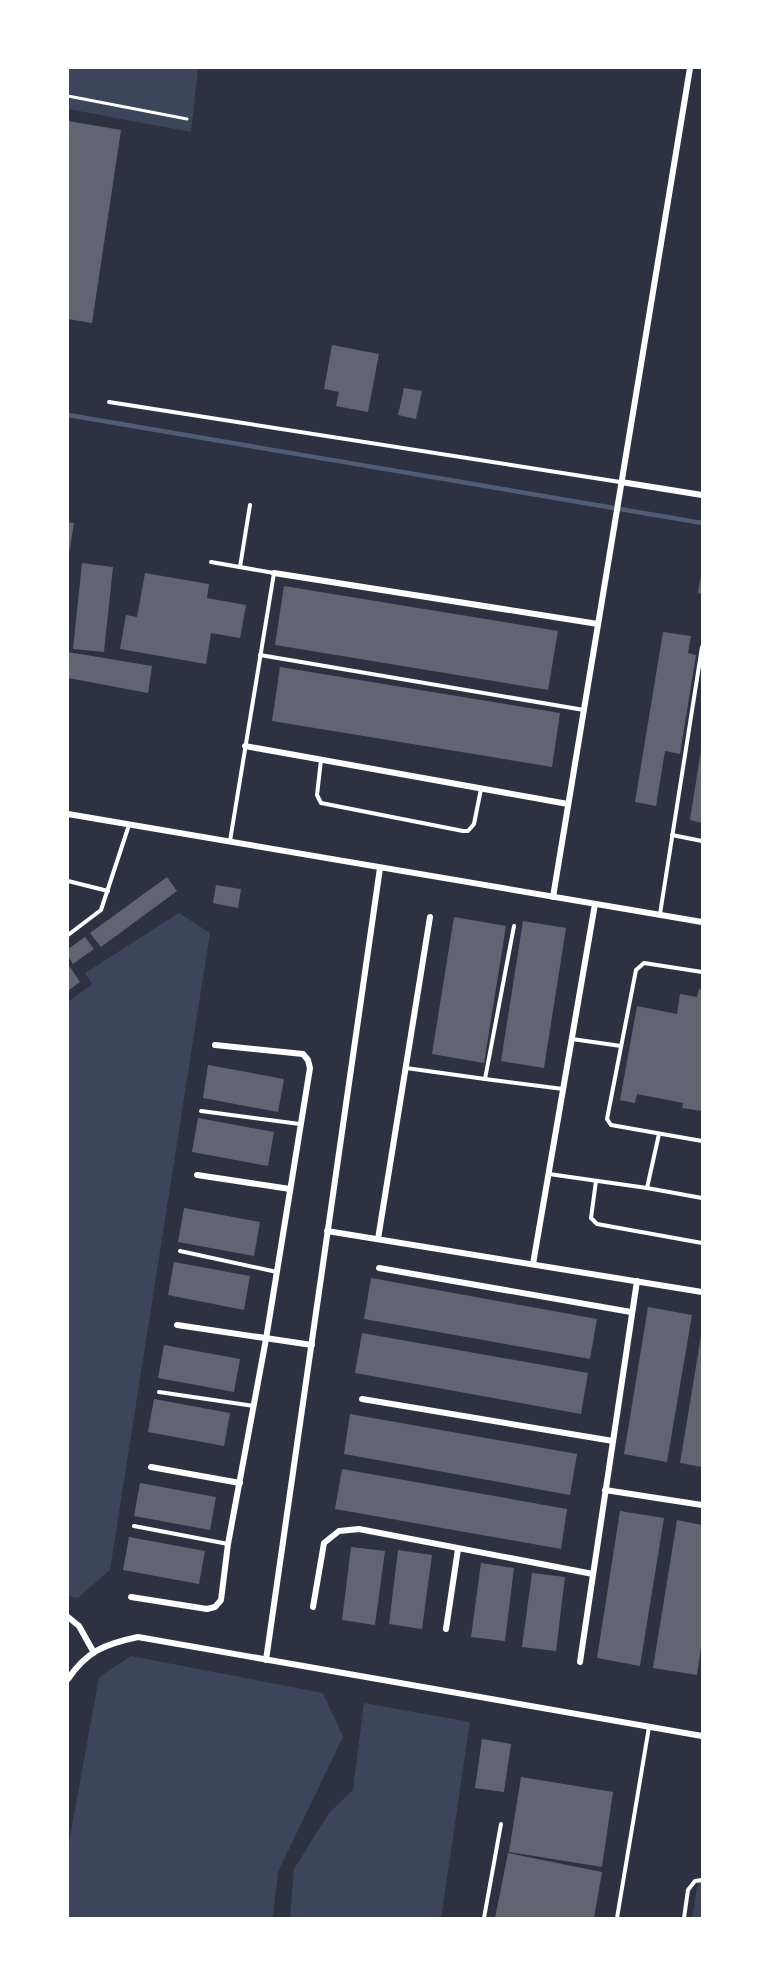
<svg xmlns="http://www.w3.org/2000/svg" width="770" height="1986" font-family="'Space Grotesk',sans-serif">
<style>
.green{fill:#3c4559}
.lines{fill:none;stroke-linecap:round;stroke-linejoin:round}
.stream{stroke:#4f5d75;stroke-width:4.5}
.building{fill:#626471}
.path{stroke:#fff;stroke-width:3}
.service{stroke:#fff;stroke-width:4}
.minor{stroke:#fff;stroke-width:6}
</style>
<rect width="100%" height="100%" fill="#2d3142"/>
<g class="green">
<polygon points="68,68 198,68 191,132 68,109"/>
<polygon points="179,913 210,933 110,1570 78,1598 68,1596 68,1002 92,984 85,973"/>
<polygon points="131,1656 323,1693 343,1737 278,1872 273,1918 68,1918 68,1848 99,1677"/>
<polygon points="364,1703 470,1722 441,1918 290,1918 294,1869 329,1813 353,1790"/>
<polygon points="698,1882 702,1882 702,1918 692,1918"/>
</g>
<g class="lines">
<polyline class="stream" points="68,415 702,523"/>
</g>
<g class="building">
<polygon points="68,121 121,130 92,323 68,319"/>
<polygon points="332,345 379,354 368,412 336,406 339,392 324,389"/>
<polygon points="404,388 422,391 416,419 398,415"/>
<polygon points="68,522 74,523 69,553 68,553"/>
<polygon points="82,563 113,567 104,652 73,649"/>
<polygon points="145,573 209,584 207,598 246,605 240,638 211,633 206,664 120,649 126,615 137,617"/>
<polygon points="701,575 702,575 702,594 698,593"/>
<polygon points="284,586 558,631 548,690 275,645"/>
<polygon points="663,632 691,636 688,653 696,655 680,754 665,751 656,806 635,802"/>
<polygon points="68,652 152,666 148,693 68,678"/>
<polygon points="280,667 560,713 552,767 272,721"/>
<polygon points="701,750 702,750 702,823 690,820"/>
<polygon points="167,877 177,891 101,947 90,933"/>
<polygon points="216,885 241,889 238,908 213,903"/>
<polygon points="454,917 506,926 484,1063 432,1054"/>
<polygon points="523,921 566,928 544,1068 501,1061"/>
<polygon points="85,937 94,949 73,964 68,956 68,949"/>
<polygon points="68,964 80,982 68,991"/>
<polygon points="699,989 702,990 702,1111 682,1108 683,1103 637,1094 635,1103 620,1100 637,1006 677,1014 680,994 697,997"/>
<polygon points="208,1065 284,1079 278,1112 203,1098"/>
<polygon points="198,1118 274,1132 268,1166 192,1152"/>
<polygon points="184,1208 260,1222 254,1256 178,1242"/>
<polygon points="174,1262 250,1276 244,1310 168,1295"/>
<polygon points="371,1278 597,1319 590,1359 364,1319"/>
<polygon points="648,1307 692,1315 667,1462 624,1454"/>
<polygon points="362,1333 588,1373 581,1414 355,1373"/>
<polygon points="701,1336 702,1336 702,1467 680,1463"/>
<polygon points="164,1345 240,1359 234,1392 158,1378"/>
<polygon points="154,1399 230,1413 224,1446 148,1432"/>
<polygon points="350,1414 577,1454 570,1495 344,1454"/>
<polygon points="342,1469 567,1509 561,1549 335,1509"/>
<polygon points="140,1483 216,1497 210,1530 134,1516"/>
<polygon points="620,1511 664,1518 640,1666 597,1658"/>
<polygon points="677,1520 702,1525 702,1640 697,1675 653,1668"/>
<polygon points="129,1537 205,1551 199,1584 123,1570"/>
<polygon points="351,1547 385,1551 375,1625 342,1620"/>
<polygon points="398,1550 432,1555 422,1629 389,1624"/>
<polygon points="481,1563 514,1568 505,1641 471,1637"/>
<polygon points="532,1573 565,1577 556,1651 522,1647"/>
<polygon points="482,1739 511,1744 504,1792 475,1788"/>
<polygon points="521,1777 613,1792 602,1867 509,1852"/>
<polygon points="508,1853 602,1872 594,1918 495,1918"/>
</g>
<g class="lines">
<polyline class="path" points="68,96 187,119"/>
<g class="service">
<polyline points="109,402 620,482"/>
<polyline points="211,562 274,573 230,841"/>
<polyline points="240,567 250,505"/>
<polyline points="260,655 584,710"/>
<polyline points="321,760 317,795 321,803 463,831 468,831 474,824 481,789"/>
<polyline points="672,835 702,841"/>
<polyline points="68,881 108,891"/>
<polyline points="660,914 702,647"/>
<polyline points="68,935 101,910 129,825"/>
<polyline points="702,972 644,963 636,970 607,1119 611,1125 702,1141"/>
<polyline points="572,1039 621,1046"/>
<polyline points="406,1068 485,1079 514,926"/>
<polyline points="485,1079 563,1089"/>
<polyline points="201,1111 300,1124"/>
<polyline points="659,1134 647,1188 702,1198"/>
<polyline points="549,1174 647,1188"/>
<polyline points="596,1181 591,1218 597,1224 702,1243"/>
<polyline points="180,1251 277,1272"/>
<polyline points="159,1392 254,1406"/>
<polyline points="134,1526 228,1544"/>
<polyline points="484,1918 501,1824"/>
<polyline points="617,1918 649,1727"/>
<polyline points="684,1918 688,1890 695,1881 702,1880"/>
</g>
<g class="minor">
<polyline points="621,482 702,495"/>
<polyline points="274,573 598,624"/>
<polyline points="245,746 568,804"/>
<polyline points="68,814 702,922"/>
<polyline points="553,897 690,68"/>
<polyline points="197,1175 290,1189"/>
<polyline points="327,1231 702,1292"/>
<polyline points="378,1239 430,917"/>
<polyline points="533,1264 595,904"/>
<polyline points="379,1268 631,1312"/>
<polyline points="177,1325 312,1345"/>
<polyline points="362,1399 613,1441"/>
<polyline points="151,1467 240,1483"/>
<polyline points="605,1490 702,1505"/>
<polyline points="131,1597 207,1609 215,1607 221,1600 228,1544 266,1339 310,1068 308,1060 303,1054 215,1045"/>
<polyline points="313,1607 324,1543 339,1531 359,1529 593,1574"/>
<polyline points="68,1617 79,1626 93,1651"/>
<polyline points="446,1629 458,1549"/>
<polyline points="266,1660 380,868"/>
<polyline points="580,1662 637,1281"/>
<path d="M68,1679C87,1651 105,1644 138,1637L702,1736"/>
</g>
</g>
<rect width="770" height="1986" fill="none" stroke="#ffffff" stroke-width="138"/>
</svg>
